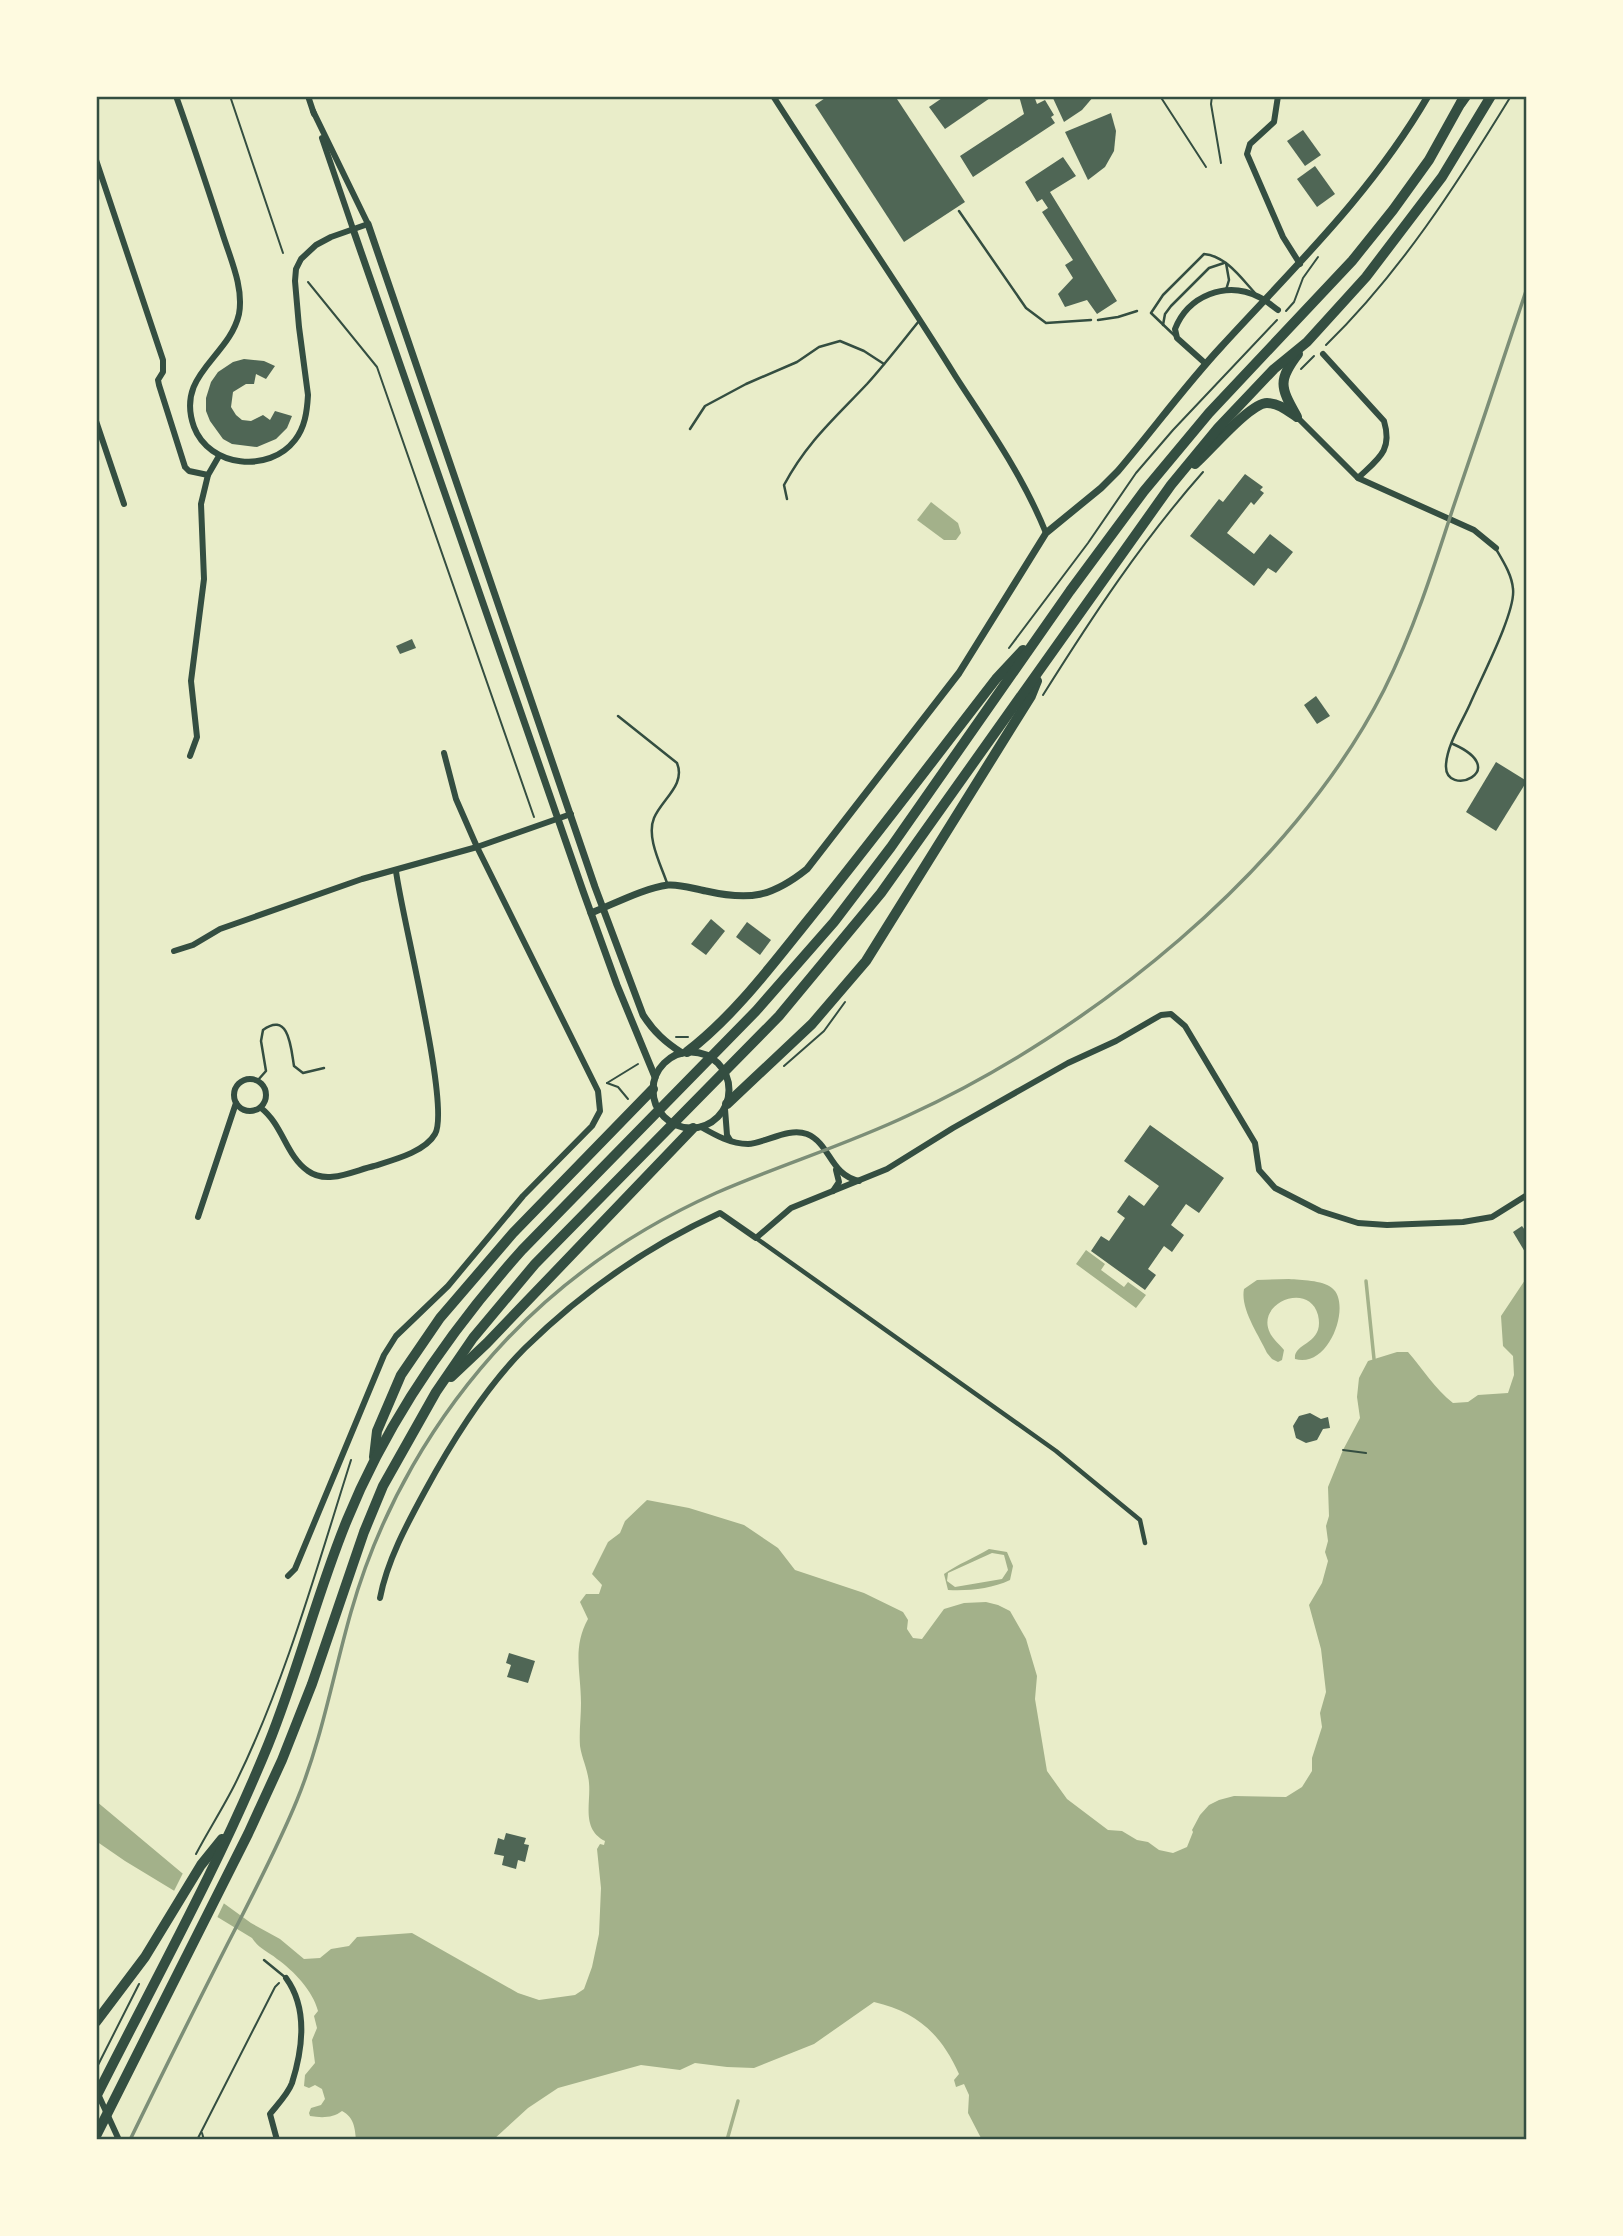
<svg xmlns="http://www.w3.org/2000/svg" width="1623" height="2236" font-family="'Fira Sans',sans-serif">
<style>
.water{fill:#a3b18a;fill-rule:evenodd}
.pier{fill:#e9edc9}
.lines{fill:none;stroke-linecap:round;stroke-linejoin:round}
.stream{stroke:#a3b18a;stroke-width:3.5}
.building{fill:#4f6655}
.path{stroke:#344e41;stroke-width:2}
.service{stroke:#344e41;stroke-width:2.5}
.pedestrian{stroke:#344e41;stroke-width:4.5}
.minor{stroke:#344e41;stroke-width:6}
.tertiary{stroke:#344e41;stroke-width:7}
.primary{stroke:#344e41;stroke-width:10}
.motorway{stroke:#344e41;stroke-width:10}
.rail{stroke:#7c8e77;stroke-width:3.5}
.neatline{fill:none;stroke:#344e41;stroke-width:2.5}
</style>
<rect width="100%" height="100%" fill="#e9edc9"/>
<g class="water">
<polygon points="931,502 958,523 961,533 956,540 944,540 917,520"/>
<polygon points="1086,1250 1105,1264 1101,1270 1124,1287 1128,1282 1146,1295 1136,1308 1076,1264"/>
<path d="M1289,1279C1301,1280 1322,1280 1332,1288C1352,1303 1330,1369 1295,1359C1293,1342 1325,1345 1318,1315C1309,1281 1255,1303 1270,1333C1273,1339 1280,1345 1284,1350L1282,1360L1278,1362L1272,1359L1267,1353C1259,1335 1240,1309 1244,1289L1257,1280Z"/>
<path d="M1525,1280H1527V2140H982L968,2113L969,2095L964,2084L956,2087L954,2080L959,2074C941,2034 917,2012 874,2002L814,2044L754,2068L727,2067L695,2063L680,2070L641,2065L558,2088L528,2108L493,2140H356C355,2128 354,2117 342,2111C333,2118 322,2118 310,2116L309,2113L311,2108L321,2105L325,2099L322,2089L315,2085L309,2088L304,2086L305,2075L315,2063L312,2040L317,2028L314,2016L318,2011C313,1991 294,1971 277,1959C267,1951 259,1949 252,1938L125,1861L96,1841V1801L182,1873L251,1923L280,1939L304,1959L320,1958L331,1949L349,1946L357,1937L412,1933L518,1993L539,2000L575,1995L584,1989L592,1967L599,1934L601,1888L597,1849L600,1844L604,1845L605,1841C581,1829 591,1803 589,1783C588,1770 582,1759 580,1746C579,1732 581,1717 581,1703C581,1672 572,1648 588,1619L580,1602L586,1594H599L602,1585L592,1574L608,1542L620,1533L625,1521L647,1500L689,1508L744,1525L778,1548L795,1570L864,1593L903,1612L908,1620L907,1629L913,1638L922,1639L944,1609L964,1603L986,1602L998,1605L1010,1611L1026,1639L1037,1676L1035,1699L1047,1771L1067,1799L1108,1830L1122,1831L1137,1840L1148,1842L1159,1850L1173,1853L1187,1847L1193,1832L1192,1830L1200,1815L1209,1805L1219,1800L1234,1796L1286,1797L1302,1787L1312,1771V1758L1322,1727L1320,1713L1326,1692L1321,1649L1309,1605L1322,1583L1328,1561L1325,1552L1328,1541L1326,1526L1329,1516L1328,1487L1343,1450L1360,1418L1357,1397L1359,1378L1368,1361L1397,1352H1408C1423,1369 1435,1389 1453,1403L1468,1402L1478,1395L1508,1393L1514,1375L1513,1356L1503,1346L1501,1316Z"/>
<path d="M989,1549L1007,1552L1013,1566L1010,1580C991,1589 969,1591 948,1590L944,1574C958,1564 974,1558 989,1549ZM992,1553L1004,1555L1008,1570L1002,1579L955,1587L947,1581L948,1573Z"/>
</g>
<polygon class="pier" points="184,1871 225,1901 216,1920 173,1893"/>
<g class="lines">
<g class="stream">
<polyline points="1366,1281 1374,1359"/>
<polyline points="727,2140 738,2101"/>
</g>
</g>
<g class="building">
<polygon points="828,96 895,96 965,202 904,242 815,105"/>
<polygon points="945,96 993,96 945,129 929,107"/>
<polygon points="1019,96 1034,96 1037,104 1045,100 1054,115 1051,117 1055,123 973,177 960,156 1024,114"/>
<polygon points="1052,96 1094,96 1082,110 1064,122"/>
<polygon points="1111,113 1116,131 1114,151 1105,167 1088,180 1065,132"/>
<polygon points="1303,130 1321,155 1305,166 1287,141"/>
<polygon points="1063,157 1076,176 1050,192 1117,301 1097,314 1087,300 1065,307 1058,294 1073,278 1065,265 1073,260 1042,212 1048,208 1042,199 1037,202 1025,182"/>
<polygon points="1315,166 1335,194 1317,207 1297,179"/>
<polygon points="244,359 264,361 275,366 266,379 256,374 254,384 246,384 233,392 231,407 236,415 242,420 251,421 263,415 270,420 275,411 292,416 287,428 276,439 257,447 232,444 223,439 210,421 206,411 206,398 211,382 218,372 233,362"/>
<polygon points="1245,474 1263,487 1260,490 1264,493 1254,505 1251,502 1227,533 1254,554 1270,534 1293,552 1276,573 1268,568 1254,586 1190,536 1219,499 1223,502"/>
<polygon points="412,639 416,648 400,654 396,646"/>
<polygon points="1316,696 1330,716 1317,724 1304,705"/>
<polygon points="1496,762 1527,781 1496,831 1466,812"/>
<polygon points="711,919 725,931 706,955 691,944"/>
<polygon points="747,922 771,940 760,955 736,937"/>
<polygon points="1150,1125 1224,1178 1199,1213 1186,1204 1171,1225 1184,1235 1172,1252 1164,1246 1148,1269 1156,1275 1145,1290 1091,1251 1101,1236 1109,1241 1125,1218 1117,1212 1129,1195 1144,1206 1159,1186 1124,1161"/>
<polygon points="1522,1226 1527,1233 1525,1252 1513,1232"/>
<polygon points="1310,1413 1321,1419 1328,1417 1330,1428 1323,1429 1317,1440 1306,1443 1296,1438 1293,1426 1299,1416"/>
<polygon points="509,1653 535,1661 528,1683 507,1677 511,1665 506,1663"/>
<polygon points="506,1833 526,1838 524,1844 529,1845 525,1862 518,1860 516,1869 502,1865 504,1856 494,1854 498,1838 504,1840"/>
</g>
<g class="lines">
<g class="path">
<polyline points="230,96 283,253"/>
<polyline points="1160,96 1206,167"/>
<polyline points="1212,96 1211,104 1221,163"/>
<polyline points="308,282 377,367 534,817"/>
<polyline points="1286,311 1294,302 1303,278 1318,257"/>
<path d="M1326,345C1400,273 1457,184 1511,96"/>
<polyline points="1301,369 1314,356"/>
<polyline points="1009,648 1088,543 1136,473 1173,430 1277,320"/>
<path d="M1043,695C1092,617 1142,541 1203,472"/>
<polyline points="676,1037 688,1037"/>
<polyline points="784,1066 824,1031 845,1002"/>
<polyline points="607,1083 618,1087 628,1099"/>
<polyline points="607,1083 638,1064"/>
<polyline points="1525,1280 1527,1287"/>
<polyline points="1343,1450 1366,1453"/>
<path d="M196,1854C208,1831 223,1808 235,1784C285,1683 317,1567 351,1460"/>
<polyline points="96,2069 139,1984"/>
<polyline points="202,2133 204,2140"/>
<polyline points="197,2140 275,1987 279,1983"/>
</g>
<g class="service">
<polyline points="959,211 1026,308 1046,323 1091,320"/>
<polyline points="1226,263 1229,280 1226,290"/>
<polyline points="1098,320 1118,317 1137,311"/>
<polyline points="1163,325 1165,314 1171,306 1209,268 1224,263"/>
<path d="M1175,336L1151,313L1163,295L1204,254C1226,256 1241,278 1255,293"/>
<polyline points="690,429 705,406 746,384 797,362 819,347 840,341 864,351 884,364"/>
<path d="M787,499L784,485C807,442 834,419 867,384C885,364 902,342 919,321"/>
<path d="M618,716L677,763C686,785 662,799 654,818C646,837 661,865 667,883"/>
<path d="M1453,744C1514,771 1444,799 1446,765C1447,745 1462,722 1470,704C1480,680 1516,612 1513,589C1512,575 1503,561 1496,549"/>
<path d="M258,1080L266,1071L261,1041L263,1030C289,1011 291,1048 294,1066L303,1073L324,1068"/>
<polyline points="264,1960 286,1978"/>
</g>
<polyline class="pedestrian" points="756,1238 1056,1451 1140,1520 1145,1543"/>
<g class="minor">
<path d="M176,96C192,141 207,186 222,232C230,258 244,287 239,314C229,358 175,374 194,427C209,467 269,474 295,440C305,427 307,412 308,395L299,327L295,281L296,269L301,259L316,245L331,237L368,224L313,111"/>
<polyline points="308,96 314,114"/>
<path d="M773,96C833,190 897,282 956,377C989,428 1023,476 1046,533"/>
<polyline points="1278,96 1274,122 1250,144 1247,154 1283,237 1300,264"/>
<polyline points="322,138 353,229"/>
<polyline points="96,160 163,360 163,372 158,380 159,385 185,467 189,471 208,475"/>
<path d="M1323,354L1384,421C1393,451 1378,459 1358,478"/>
<path d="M1206,364L1177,338L1175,329C1188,296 1226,280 1259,297C1266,300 1272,306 1278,310"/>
<polyline points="1297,417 1358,478 1474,530 1496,548"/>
<polyline points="96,421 124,504"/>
<polyline points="190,756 197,737 191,681 204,579 201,504 208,475 219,456"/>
<polyline points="174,951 193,945 220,929 362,879 477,847 571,814"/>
<circle cx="250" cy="1095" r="16"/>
<path d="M261,1108C283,1125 286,1156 308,1171C327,1185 353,1171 374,1166C393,1160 425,1152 435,1134C451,1107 401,914 396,871"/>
<polyline points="725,1109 727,1135 730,1140"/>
<path d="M701,1127C715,1135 731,1144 748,1144C766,1143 788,1127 807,1134C831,1144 829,1174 859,1181"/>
<polyline points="833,1191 839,1182 836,1170"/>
<polyline points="198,1217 236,1103"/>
<polyline points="288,1576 295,1569 384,1355 396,1336 448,1286 523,1196 592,1126 600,1111 598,1091 477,847 456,799 444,753"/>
<path d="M380,1598C387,1561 407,1524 425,1491C451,1443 486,1387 525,1348C582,1292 648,1246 720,1213L756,1238L791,1208L887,1169L953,1128L1068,1063L1116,1041L1161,1015L1171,1014L1185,1026L1255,1143L1259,1170L1275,1188L1320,1211L1358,1223L1387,1225L1463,1222L1492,1217L1527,1195"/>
<polyline points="98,2094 119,2140"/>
<path d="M277,2140L270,2114C277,2105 288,2094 292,2083C303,2048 308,2008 286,1978"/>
</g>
<g class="tertiary">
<path d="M368,224L595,887L643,1015C654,1032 665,1042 682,1053"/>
<polyline points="353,229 583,891 617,985 655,1077"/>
<path d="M591,913C614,904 644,888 668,885C681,884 694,889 706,891C750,901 772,897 807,869L959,673L1046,533L1101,488L1118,471C1153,430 1184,387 1221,347C1296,265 1371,194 1428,96"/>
<circle cx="691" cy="1090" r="38"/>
</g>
<g class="primary">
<path d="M1296,415C1280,387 1278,380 1298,354"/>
<path d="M1195,464C1210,451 1250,403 1267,403C1279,403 1288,411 1297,417"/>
<path d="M687,1052C734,1016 772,965 809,919C873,840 934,759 996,679L1023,650"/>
<polyline points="727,1104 812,1024 866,961 1031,696 1037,681"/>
<polyline points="451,1377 487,1343 693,1128"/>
<polyline points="374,1457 377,1431 401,1375 440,1318 513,1233 653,1089"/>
<polyline points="96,2022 145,1957 201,1865 222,1839"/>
<path d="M96,2097C155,1980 219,1865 268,1745C298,1671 317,1593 347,1520C388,1419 450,1331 522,1250L756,1011L834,922L891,847L1070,591L1144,491L1209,413L1352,261L1393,210L1429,160L1464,97"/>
<polyline points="96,2136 248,1834 282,1760 312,1684 364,1532 383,1486 436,1392 473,1338 535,1264 779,1016 881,893 1171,485 1218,428 1274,369 1307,342 1366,277 1442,177 1491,96"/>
</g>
<polyline class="motorway" points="1461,103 1466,96"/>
<path class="rail" d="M130,2140C162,2074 195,2008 228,1943C252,1896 277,1849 297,1800C322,1739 333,1675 351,1612C380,1510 434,1416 507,1339C566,1277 638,1228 716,1193C780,1165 846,1145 909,1115C1090,1032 1292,871 1384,690C1413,632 1433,570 1453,508C1478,435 1503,361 1527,288"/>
</g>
<rect width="1623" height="2236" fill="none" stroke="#fefae0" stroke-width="196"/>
<rect x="98" y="98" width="1427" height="2040" class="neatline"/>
</svg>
